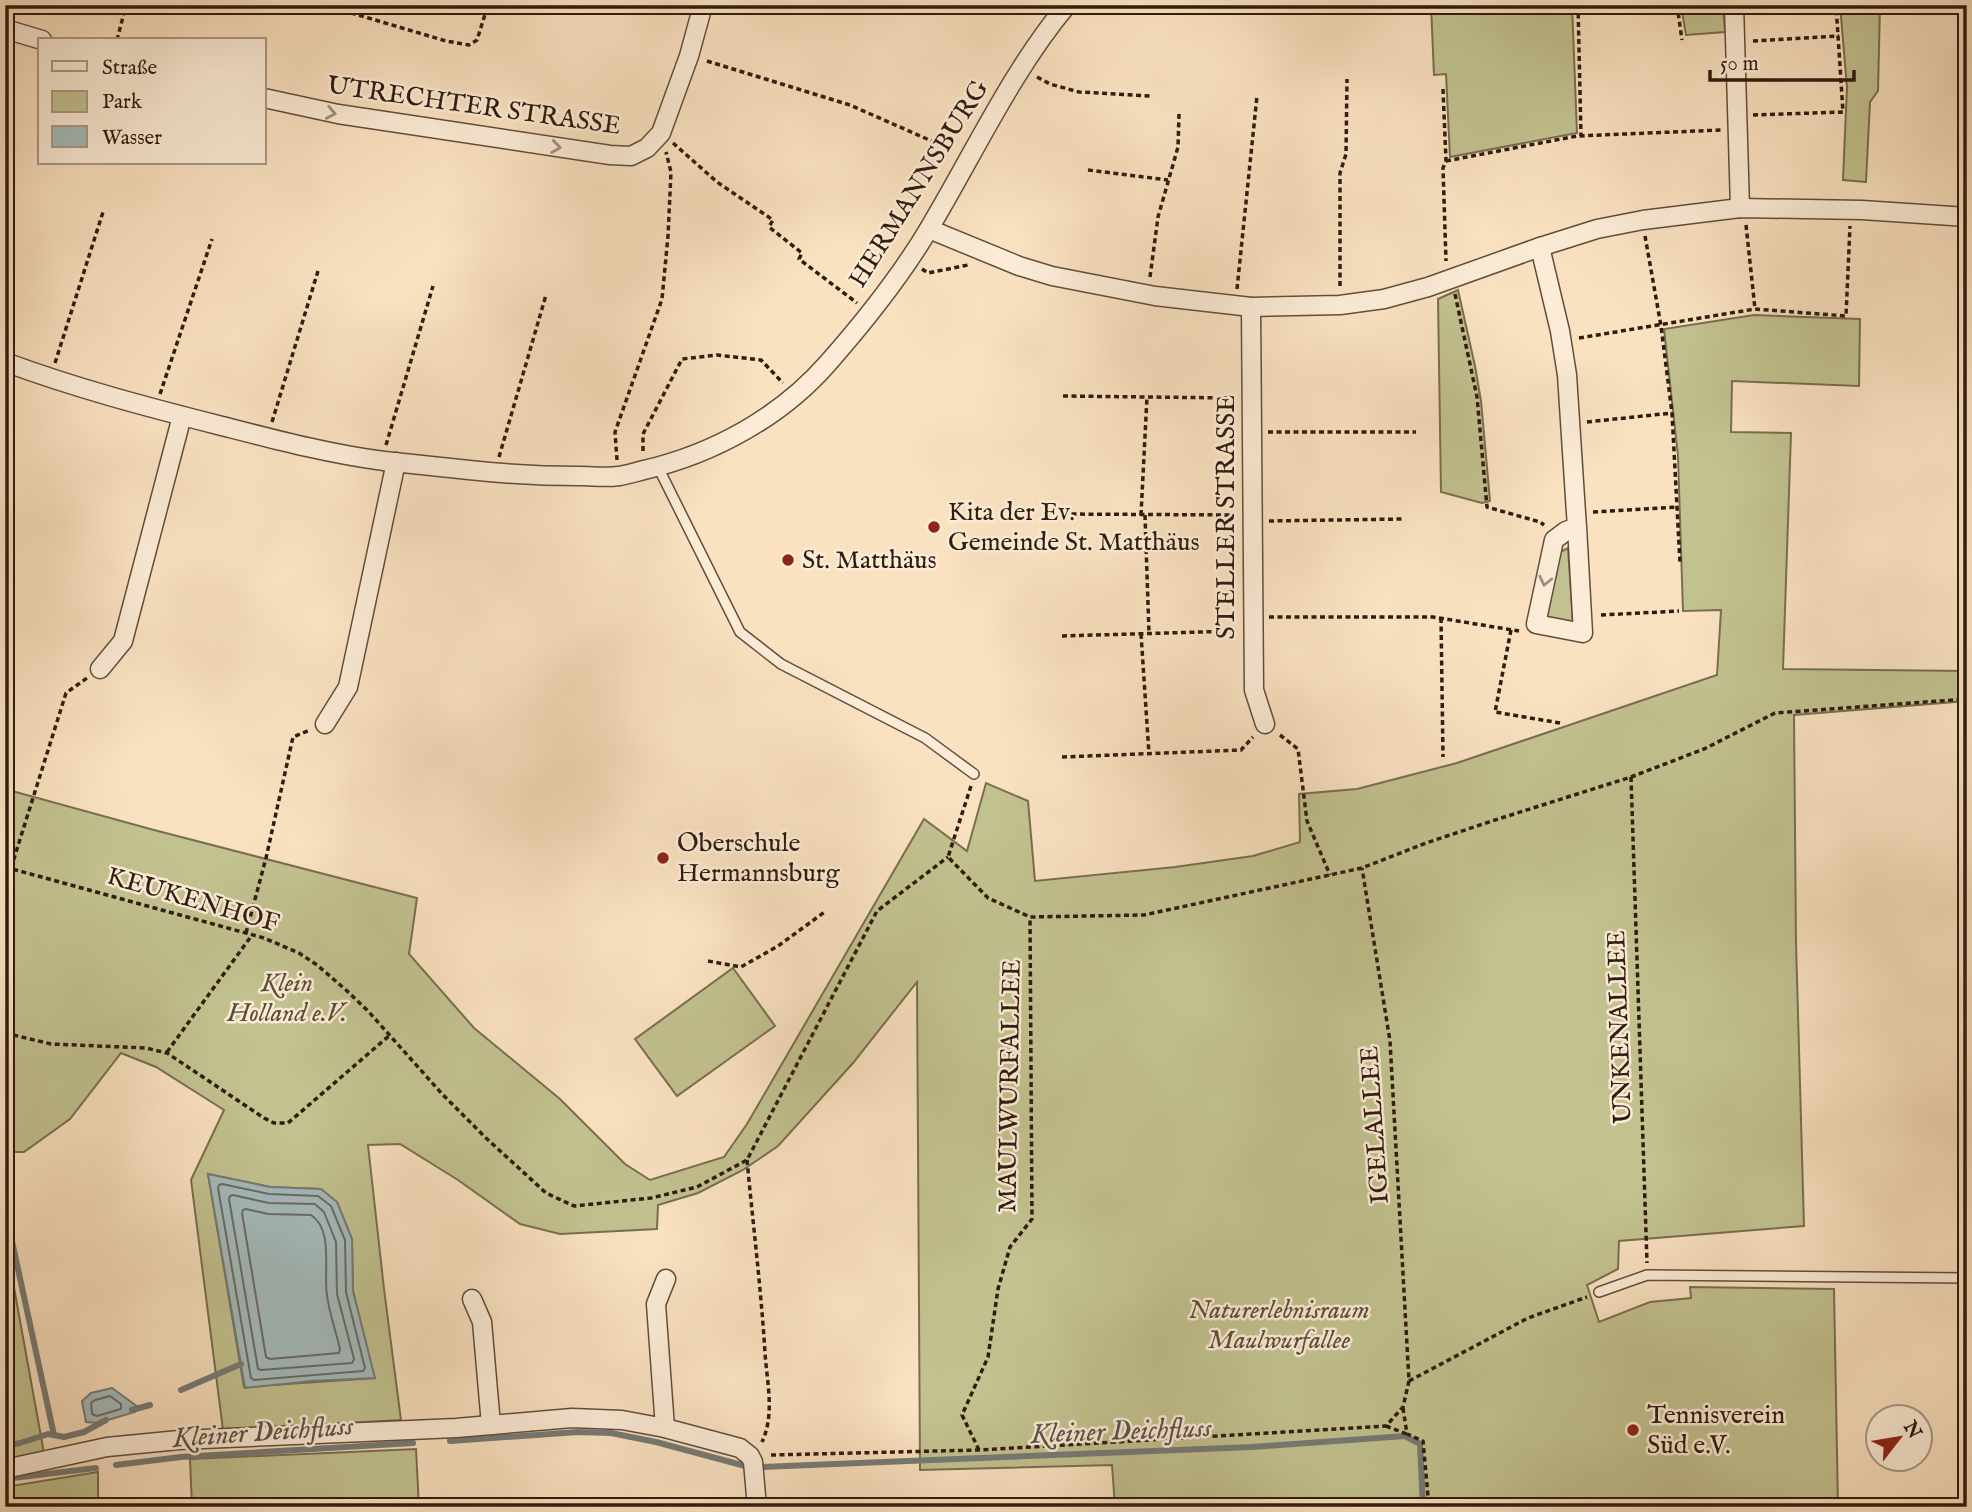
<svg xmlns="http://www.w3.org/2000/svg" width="1972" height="1512" font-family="'IM FELL English',serif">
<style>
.green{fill:#c2c290;stroke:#796e50;stroke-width:2;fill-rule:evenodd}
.water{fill:#a4bbbd;stroke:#767b77;stroke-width:2}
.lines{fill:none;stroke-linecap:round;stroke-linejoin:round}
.shore{stroke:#6a6b66;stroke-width:2}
.stream{stroke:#767b77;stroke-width:6}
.lane-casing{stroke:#624d3c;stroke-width:12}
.street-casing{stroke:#624d3c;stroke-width:21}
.path{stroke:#301b0f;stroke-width:3.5;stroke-dasharray:5 3.5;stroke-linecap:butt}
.lane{stroke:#fcecd7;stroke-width:9}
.street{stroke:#fcecd7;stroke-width:18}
.oneway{stroke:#a08e7d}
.poi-dot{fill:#8f2418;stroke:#fcecd7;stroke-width:2.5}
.labels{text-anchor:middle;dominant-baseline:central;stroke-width:5;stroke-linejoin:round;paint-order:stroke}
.street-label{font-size:26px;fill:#301b0f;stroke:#fcecd7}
.poi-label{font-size:26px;fill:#301b0f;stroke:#fcecd7;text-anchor:start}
.park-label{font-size:26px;font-style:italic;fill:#5c4d36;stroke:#fcecd7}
.water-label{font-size:28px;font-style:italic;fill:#59534c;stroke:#fcecd7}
</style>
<rect width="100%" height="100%" fill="#fae2c1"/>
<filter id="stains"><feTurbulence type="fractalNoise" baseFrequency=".00286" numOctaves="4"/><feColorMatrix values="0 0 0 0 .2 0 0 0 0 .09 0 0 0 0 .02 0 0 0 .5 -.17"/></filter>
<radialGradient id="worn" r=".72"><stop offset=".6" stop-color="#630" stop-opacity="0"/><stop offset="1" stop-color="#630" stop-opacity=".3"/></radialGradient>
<g class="green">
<polygon points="1431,5 1572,5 1577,133 1450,157 1446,74 1434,75"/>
<polygon points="1681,5 1723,5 1725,32 1686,35"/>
<polygon points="1840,5 1880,5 1878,91 1870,102 1866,182 1843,180 1847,87"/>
<polygon points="1458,290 1475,366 1481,401 1490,501 1482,503 1441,492 1438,299"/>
<path d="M1754,315L1860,319L1859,386L1732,381L1731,432L1791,433L1783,669L1967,671V701L1794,715L1796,943L1804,1226L1619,1241L1618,1269L1587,1285L1599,1322L1650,1302L1691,1298L1690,1287L1834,1289L1838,1507H1115L1112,1465L920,1470L917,982L853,1063L778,1146L743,1170L698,1193L658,1205L657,1229L560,1234L520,1224L458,1180L400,1144L368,1145L384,1289L401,1420L223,1430L191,1180L224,1110L156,1067L121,1053L70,1119L24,1152H5V789L154,830L417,898L409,954L474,1028L560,1099L625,1164L650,1180L724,1157L747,1124L924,819L967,851L986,783L1028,801L1035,881L1175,867L1253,856L1300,842L1299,794L1357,789L1457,763L1717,675L1721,610L1683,611L1678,456L1664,329ZM208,1174L270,1187L321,1189L337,1202L352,1239L353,1291L374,1378L244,1387Z"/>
<polygon points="1568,548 1573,624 1547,620 1549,597 1560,552"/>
<polygon points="733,968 775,1026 677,1096 635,1039"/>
<polygon points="5,1238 44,1453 5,1460"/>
<polygon points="416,1449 419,1507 192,1507 190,1459"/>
<polygon points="98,1472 98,1507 5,1507 5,1487"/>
</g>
<g class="water">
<polygon points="208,1174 270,1187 321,1189 337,1202 352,1239 353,1291 375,1378 312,1381 245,1388"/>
<polygon points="112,1388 138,1407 135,1412 98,1423 86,1422 82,1401 91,1393"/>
</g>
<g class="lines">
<g class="shore">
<polygon points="222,1184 269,1194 318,1196 331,1206 345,1240 346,1292 365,1368 363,1371 254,1380 251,1378 218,1188 219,1185"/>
<polygon points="233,1195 269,1203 315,1204 324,1212 336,1242 337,1294 354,1359 352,1363 261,1370 258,1369 229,1199 230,1196"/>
<path d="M246,1209L268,1214L311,1215C334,1230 323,1271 327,1295C329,1313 336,1331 340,1349L339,1353L270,1359L266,1357L242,1213L243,1210Z"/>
<polygon points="110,1396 121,1404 121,1409 97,1416 92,1414 91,1403 95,1400"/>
</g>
<g class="stream">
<polyline points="5,1209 54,1435"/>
<polyline points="181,1390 241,1364"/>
<polyline points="132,1410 150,1405"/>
<polyline points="450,1441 578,1432 611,1433 656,1442 749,1467"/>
<polyline points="5,1446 20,1443 48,1434 64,1437 84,1432 106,1420"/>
<polyline points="116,1465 181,1457 413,1443"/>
<polyline points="759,1467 1252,1447 1405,1436 1420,1444 1423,1507"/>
<polyline points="5,1479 96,1468"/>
</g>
<defs>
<g id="lane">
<polyline points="658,467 740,632 781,664 925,738 974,774"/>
<polyline points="1599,1292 1647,1275 1967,1278"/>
</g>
<g id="street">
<polyline points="1734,5 1740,208"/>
<polyline points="5,29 42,40"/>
<polyline points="264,98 338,114 610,155 631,156 647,148 661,133 689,56 703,5"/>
<polyline points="929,229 1019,266 1052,276 1155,296 1251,307 1340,305 1384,299 1428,287 1540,247 1597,229 1643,220 1740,208 1862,210 1967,217"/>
<polyline points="1540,247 1560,331 1567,375 1576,513 1577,527 1583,633 1536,624 1554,540 1566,531 1577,527"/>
<polyline points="1251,307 1254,690 1265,724"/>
<path d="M5,362C75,388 147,407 218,425C273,439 329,454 384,461C413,464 441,467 469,470C506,474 543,476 580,476C593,476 606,478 619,476C627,475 636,472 644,470C713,454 781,417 828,363C865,321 901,276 930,227C973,155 1013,69 1067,5"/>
<polyline points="100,669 123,641 182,416"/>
<polyline points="325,724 348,687 396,462"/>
<polyline points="472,1299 482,1322 491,1425"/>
<polyline points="665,1428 656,1304 666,1279"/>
<polyline points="5,1469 107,1447 179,1440 456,1428 572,1418 622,1420 665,1428 740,1448 750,1456 753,1462 757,1507"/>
</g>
</defs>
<use href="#lane" class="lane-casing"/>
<use href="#street" class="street-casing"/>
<g class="path">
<polyline points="275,5 338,9 446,41 469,45 477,40 488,5"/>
<polyline points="1578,5 1581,136"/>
<polyline points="1677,5 1682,40"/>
<polyline points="1458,7 1578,6"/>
<polyline points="117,40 126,5"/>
<polyline points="1753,41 1839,36"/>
<polyline points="707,61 850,105 952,150"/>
<polyline points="1037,77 1050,84 1079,92 1151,96"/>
<polyline points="1443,89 1446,161 1443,168 1446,261"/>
<polyline points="1753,115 1843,112 1836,5"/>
<polyline points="673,143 717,182 773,220 769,227 802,253 799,259 857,303"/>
<polyline points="1446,161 1577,136 1721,130"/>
<polyline points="1088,170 1168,180"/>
<polyline points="1746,225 1755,309"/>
<polyline points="1645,236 1661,326 1672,413 1680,563"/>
<polyline points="922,269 928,273 968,265"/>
<polyline points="1150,277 1158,217 1178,147 1179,114"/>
<polyline points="1340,286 1340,173 1346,154 1347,79"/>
<polyline points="1237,289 1257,96"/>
<polyline points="1455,294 1477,397 1487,507 1540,522 1544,525"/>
<polyline points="1579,338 1755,309 1846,316 1850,226"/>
<polyline points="55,363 103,212"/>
<polyline points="160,394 212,239"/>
<polyline points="1063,396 1236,398"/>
<polyline points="272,422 318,271"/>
<polyline points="1587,422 1672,413"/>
<polyline points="1268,432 1416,432"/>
<polyline points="386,445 433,286"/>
<polyline points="643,451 643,434 682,359 717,355 761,360 783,383"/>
<polyline points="499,457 546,295"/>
<polyline points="617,460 615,432 662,299 668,236 671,172 666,152"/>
<polyline points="1593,512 1678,507"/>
<polyline points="1063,514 1236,515"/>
<polyline points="1141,515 1147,397"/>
<polyline points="1145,515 1149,633"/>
<polyline points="1269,521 1403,519"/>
<polyline points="1601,615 1679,611"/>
<polyline points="1269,617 1433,617 1519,631"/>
<polyline points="1441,618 1443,757"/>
<polyline points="1511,630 1495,712 1560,723"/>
<polyline points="1141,634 1149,754"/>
<polyline points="1062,636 1235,631"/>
<polyline points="1280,735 1298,749 1307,821 1330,875"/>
<polyline points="1062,757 1241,750 1253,737"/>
<polyline points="1631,777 1647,1263"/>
<polyline points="971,786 948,857 988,898 1030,917 1144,915 1362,868 1426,843 1495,820 1631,777 1704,749 1775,713 1967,699"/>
<polyline points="5,867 264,938 299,953 317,965 346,990 368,1011 443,1095 486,1138 546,1193 574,1206 651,1198 697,1187 747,1160 877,911 948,857"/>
<polyline points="11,868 66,693 87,678"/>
<polyline points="246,933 266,858 293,737 310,730"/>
<polyline points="708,961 741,967 778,946 826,911"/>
<polyline points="5,1033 51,1044 146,1048 167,1053 264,1118 274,1123 288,1123 390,1035"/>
<polyline points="167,1052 252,935"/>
<path d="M747,1160C753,1224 761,1288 765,1353C767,1383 775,1414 762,1442"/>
<polyline points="1409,1381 1528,1318 1587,1297"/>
<polyline points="1403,1408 1407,1434 1423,1441 1429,1507"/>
<polyline points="1386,1426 1407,1434"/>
<polyline points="979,1450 962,1415 988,1357 998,1289 1010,1247 1032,1219 1030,917"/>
<polyline points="771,1455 979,1450 1386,1426 1403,1407 1409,1381 1390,1041 1362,868"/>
<polyline points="1739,1507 1769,1500"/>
</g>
<use href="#lane" class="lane"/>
<use href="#street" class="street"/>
</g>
<defs><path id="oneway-chevron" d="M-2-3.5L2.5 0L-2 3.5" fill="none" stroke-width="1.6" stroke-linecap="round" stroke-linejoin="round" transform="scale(1.75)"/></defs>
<g class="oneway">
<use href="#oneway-chevron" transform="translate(331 113) rotate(11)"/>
<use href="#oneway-chevron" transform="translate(556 147) rotate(8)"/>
<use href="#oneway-chevron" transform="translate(1545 581) rotate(103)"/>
</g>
<g class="poi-dot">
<circle cx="934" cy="527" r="7"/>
<circle cx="788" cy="560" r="7"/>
<circle cx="663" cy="858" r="7"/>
<circle cx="1633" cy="1430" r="7"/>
</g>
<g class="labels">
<g class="street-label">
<text transform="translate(474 106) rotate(8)">UTRECHTER STRASSE</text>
<text transform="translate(919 184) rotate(-58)">HERMANNSBURG</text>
<text transform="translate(1226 517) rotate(-90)">STELLER STRASSE</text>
<text transform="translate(193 900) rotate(16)">KEUKENHOF</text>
<text transform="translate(1620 1027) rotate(-92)">UNKENALLEE</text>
<text transform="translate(1010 1086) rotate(-89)">MAULWURFALLEE</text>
<text transform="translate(1375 1125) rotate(-94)">IGELALLEE</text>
</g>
<g class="poi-label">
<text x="948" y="512">Kita der Ev.<tspan x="948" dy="30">Gemeinde St. Matthäus</tspan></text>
<text x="802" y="560">St. Matthäus</text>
<text x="677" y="843">Oberschule<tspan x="677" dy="30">Hermannsburg</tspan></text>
<text x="1647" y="1415">Tennisverein<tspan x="1647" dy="30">Süd e.V.</tspan></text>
</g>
<g class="park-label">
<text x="287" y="983">Klein<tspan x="287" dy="30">Holland e.V.</tspan></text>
<text x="1279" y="1310">Naturerlebnisraum<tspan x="1279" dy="30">Maulwurfallee</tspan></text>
</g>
<g class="water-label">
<text transform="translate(1121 1432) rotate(-2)">Kleiner Deichfluss</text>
<text transform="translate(263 1433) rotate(-4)">Kleiner Deichfluss</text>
</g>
</g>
<rect width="1972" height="1512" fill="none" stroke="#fae2c1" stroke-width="28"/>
<rect x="7" y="7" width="1958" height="1498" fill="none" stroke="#301b0f" stroke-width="3.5"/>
<rect x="14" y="14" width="1944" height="1484" fill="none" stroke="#301b0f" stroke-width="2"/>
<rect x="38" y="38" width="228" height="126" fill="#fcecd7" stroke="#aa9887" stroke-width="2"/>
<rect x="52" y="61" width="35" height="10" fill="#fcecd7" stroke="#aa9887" stroke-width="2"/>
<text x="102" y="74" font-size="21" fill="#301b0f">Straße</text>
<rect x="52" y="91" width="35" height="21" fill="#c2c290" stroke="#aa9887" stroke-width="2"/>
<text x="102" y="108" font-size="21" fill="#301b0f">Park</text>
<rect x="52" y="126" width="35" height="21" fill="#a4bbbd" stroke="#aa9887" stroke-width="2"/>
<text x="102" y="144" font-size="21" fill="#301b0f">Wasser</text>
<g transform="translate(1899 1438) rotate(59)"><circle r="33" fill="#fcecd7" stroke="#aa9887" stroke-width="2"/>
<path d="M0-5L12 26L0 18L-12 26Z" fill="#8f2418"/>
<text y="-10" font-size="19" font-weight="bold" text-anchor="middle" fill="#301b0f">N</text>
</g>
<path d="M1710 70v10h144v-10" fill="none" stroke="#301b0f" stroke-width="3.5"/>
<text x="1720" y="70" font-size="21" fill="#301b0f" stroke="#fcecd7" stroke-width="5" paint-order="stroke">50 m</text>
<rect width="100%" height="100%" filter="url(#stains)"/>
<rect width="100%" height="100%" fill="url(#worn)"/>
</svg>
